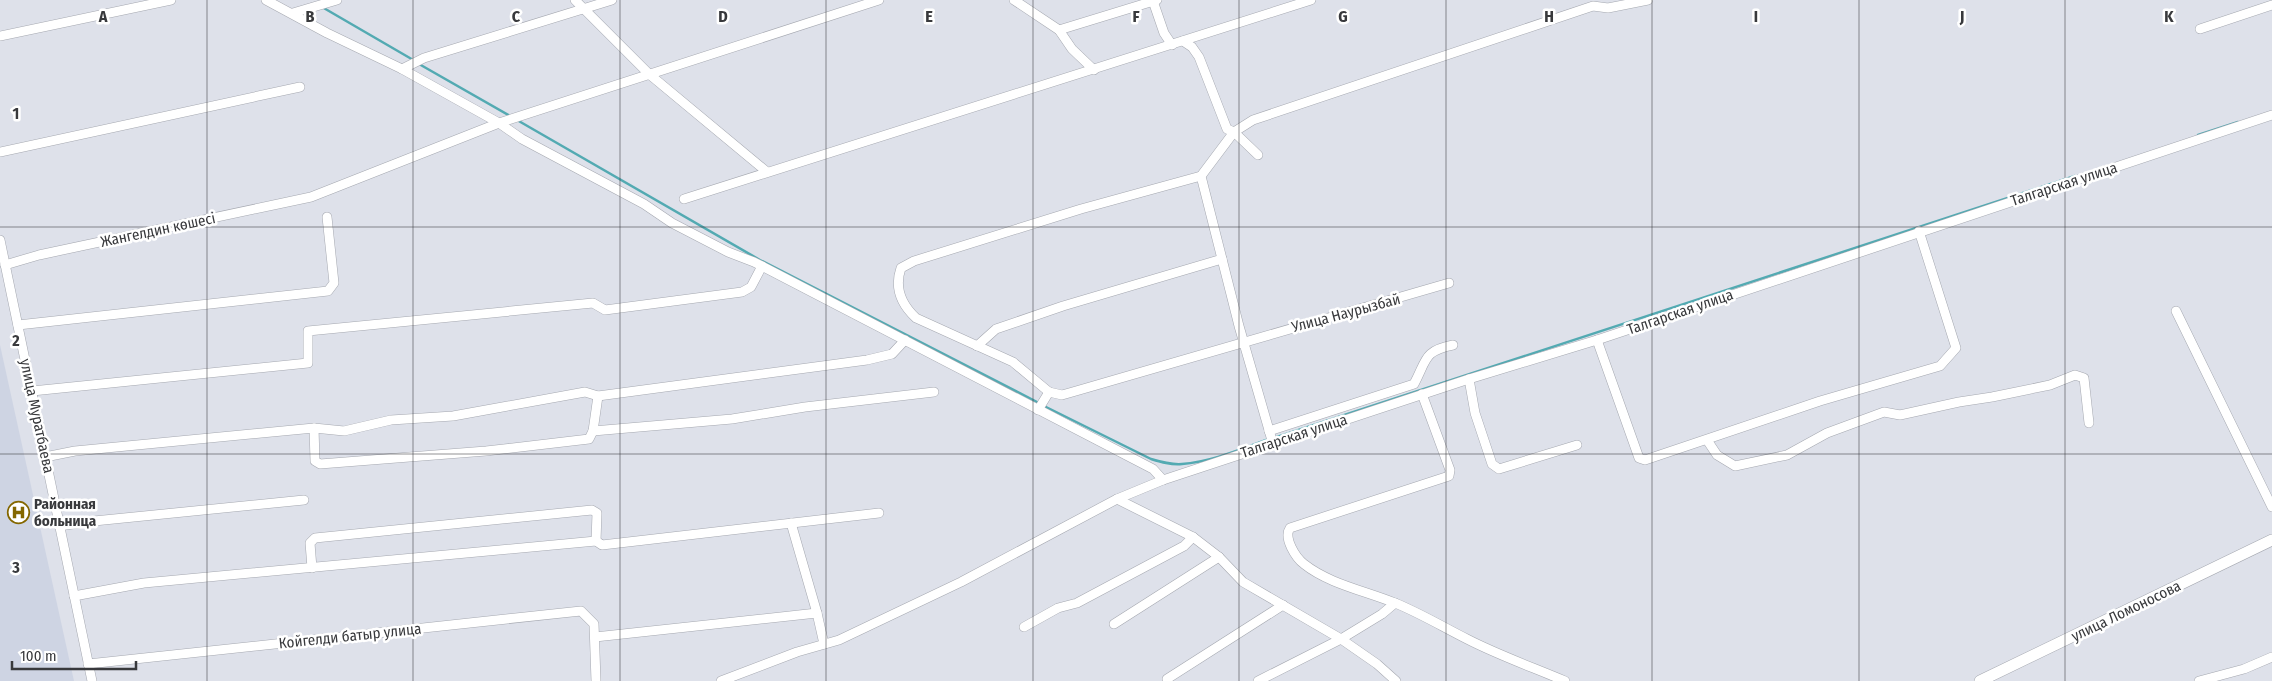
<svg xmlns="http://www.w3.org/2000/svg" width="2272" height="681" font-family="'Fira Sans Condensed',sans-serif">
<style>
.built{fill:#ced4e3}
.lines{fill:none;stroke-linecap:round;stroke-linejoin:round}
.stream{stroke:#53aab2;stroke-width:2.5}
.minor-casing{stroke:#a5a8b0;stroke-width:10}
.major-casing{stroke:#a5a8b0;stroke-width:12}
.minor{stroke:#fff;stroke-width:9}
.major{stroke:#fff;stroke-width:11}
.grid{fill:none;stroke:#38393c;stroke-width:1;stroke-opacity:0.55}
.labels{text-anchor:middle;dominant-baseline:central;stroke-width:5;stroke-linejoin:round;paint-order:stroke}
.street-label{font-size:15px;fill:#38393c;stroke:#fff}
.poi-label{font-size:15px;font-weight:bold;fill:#38393c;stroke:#fff;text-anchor:start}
.grid-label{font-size:16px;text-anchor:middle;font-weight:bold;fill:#38393c;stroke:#fff;stroke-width:5;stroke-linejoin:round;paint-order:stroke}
</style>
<rect width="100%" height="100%" fill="#dee1ea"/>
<polygon class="built" points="0,345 74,681 0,681"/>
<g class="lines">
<g class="stream">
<polyline points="322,7 415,61"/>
<polyline points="419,64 510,116"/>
<polyline points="517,120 760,260 1039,403"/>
<polyline points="2198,135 2238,122"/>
<path d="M1044,406L1151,459C1161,462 1171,465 1182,464C1211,462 1241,449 1269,439"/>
<polyline points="1274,438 2075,176"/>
</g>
<defs>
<g id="minor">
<polyline points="266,0 327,33 402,69 499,123 522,139 644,204 672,223 728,252 754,262 1153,469 1163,480"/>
<polyline points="575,0 649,74 767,172"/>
<polyline points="1014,0 1059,30 1157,0"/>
<polyline points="1153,1 1164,33 1172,45"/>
<polyline points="293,13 337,0"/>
<polyline points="2200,29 2272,5"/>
<polyline points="1059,30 1072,49 1094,70"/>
<polyline points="0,36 171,0"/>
<polyline points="1183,41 1192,47 1199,57 1227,129 1234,132 1258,155"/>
<polyline points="402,69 424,58 612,0"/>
<polyline points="0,152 300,87"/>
<polyline points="684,199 1311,0"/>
<polyline points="0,240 92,681"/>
<polyline points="5,265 39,255 311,197 499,123 879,0"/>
<polyline points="2176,311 2272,507"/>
<polyline points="18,325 328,291 334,283 327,217"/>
<polyline points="1597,340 1639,458 1645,460 1820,401 1940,366 1956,348 1919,231"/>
<polyline points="977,346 996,329 1063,306 1222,259"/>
<polyline points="1469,379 1475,413 1492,464 1499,469 1577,445"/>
<polyline points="32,391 308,363 308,331 593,303 605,310 742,292 751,287 762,266"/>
<path d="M1049,392L1013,362L916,318C901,304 894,288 901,268L914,261L1081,209L1201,176"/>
<path d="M1422,394L1450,470L1449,476L1290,528C1283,538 1296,558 1304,564C1329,584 1366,591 1395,603C1420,613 1443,627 1467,639C1498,655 1532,667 1565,681"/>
<polyline points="1038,410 1049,392 1062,395 1076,391 1449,283"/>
<polyline points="314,428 315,461 320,464 486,451 589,439 593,431 598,396"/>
<polyline points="593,431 732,419 805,407 934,392"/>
<path d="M1269,431L1414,384C1427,360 1423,351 1453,345"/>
<polyline points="1707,440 1717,455 1735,466 1787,455 1827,433 1884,412 1900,415 1959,402 1992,397 2050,385 2075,375 2084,378 2089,423"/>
<polyline points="1273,444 1239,326 1201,176 1234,132 1253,120 1593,6 1608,8 1648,0"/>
<polyline points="45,457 75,451 314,428 344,431 391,420 453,416 585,392 598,396 867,360 892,354 905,340"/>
<polyline points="1117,499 1193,537 1219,557 1243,582 1341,639 1258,681"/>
<polyline points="791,523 817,613"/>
<polyline points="59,526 94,521 304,500"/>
<polyline points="312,568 310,543 315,538 592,510 597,513 596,541"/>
<polyline points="74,596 144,583 596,541 602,545 879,513"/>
<polyline points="1395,603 1382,614 1341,639 1377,664 1396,681"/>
<polyline points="1114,624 1219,557"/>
<polyline points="1024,627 1058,608 1077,603 1184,546 1193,537"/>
<polyline points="595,637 817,613 824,644"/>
<polyline points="88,664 581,611 594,624 596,681"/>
<polyline points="1167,679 1283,605"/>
<polyline points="721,681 797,652 839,640 961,582 1117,499 1163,480 1469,379 1597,340 2272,115"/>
<polyline points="2199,681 2244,669 2272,657"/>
</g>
<polyline id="major" points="1980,681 2272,540"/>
</defs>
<use href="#minor" class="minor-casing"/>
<use href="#major" class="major-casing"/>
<use href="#minor" class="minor"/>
<use href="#major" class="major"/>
</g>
<path class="grid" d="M207,0V681M413,0V681M620,0V681M826,0V681M1033,0V681M1239,0V681M1446,0V681M1652,0V681M1859,0V681M2065,0V681M0,227H2272M0,454H2272"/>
<defs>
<symbol id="hospital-ring" viewBox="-11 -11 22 22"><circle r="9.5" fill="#fff" stroke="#846700" stroke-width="1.5"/><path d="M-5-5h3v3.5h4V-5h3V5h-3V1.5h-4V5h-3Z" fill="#846700"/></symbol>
</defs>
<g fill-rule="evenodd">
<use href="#hospital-ring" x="6" y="500" width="25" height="25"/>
</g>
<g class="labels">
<g class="street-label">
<text transform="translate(2064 184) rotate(-18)">Талгарская улица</text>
<text transform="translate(158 230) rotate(-12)">Жангелдин көшесі</text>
<text transform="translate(1680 312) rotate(-19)">Талгарская улица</text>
<text transform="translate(1346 313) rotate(-15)">Улица Наурызбай</text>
<text transform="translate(37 416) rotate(78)">улица Муратбаева</text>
<text transform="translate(1294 436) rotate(-18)">Талгарская улица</text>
<text transform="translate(2126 611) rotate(-26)">улица Ломоносова</text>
<text transform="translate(350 636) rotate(-6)">Койгелди батыр улица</text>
</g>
<g class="poi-label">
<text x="34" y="504">Районная<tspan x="34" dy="17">больница</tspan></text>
</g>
</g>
<g class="grid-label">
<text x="103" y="22">A</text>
<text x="310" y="22">B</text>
<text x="516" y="22">C</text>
<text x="723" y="22">D</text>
<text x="929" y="22">E</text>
<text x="1136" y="22">F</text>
<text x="1343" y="22">G</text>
<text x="1549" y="22">H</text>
<text x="1756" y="22">I</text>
<text x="1962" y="22">J</text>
<text x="2169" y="22">K</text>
<text x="16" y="119">1</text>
<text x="16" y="346">2</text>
<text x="16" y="573">3</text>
</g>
<path d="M12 661v8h124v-8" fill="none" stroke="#38393c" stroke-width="2.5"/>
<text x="20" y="661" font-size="15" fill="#38393c" stroke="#ffffff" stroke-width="4" paint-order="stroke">100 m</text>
</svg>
